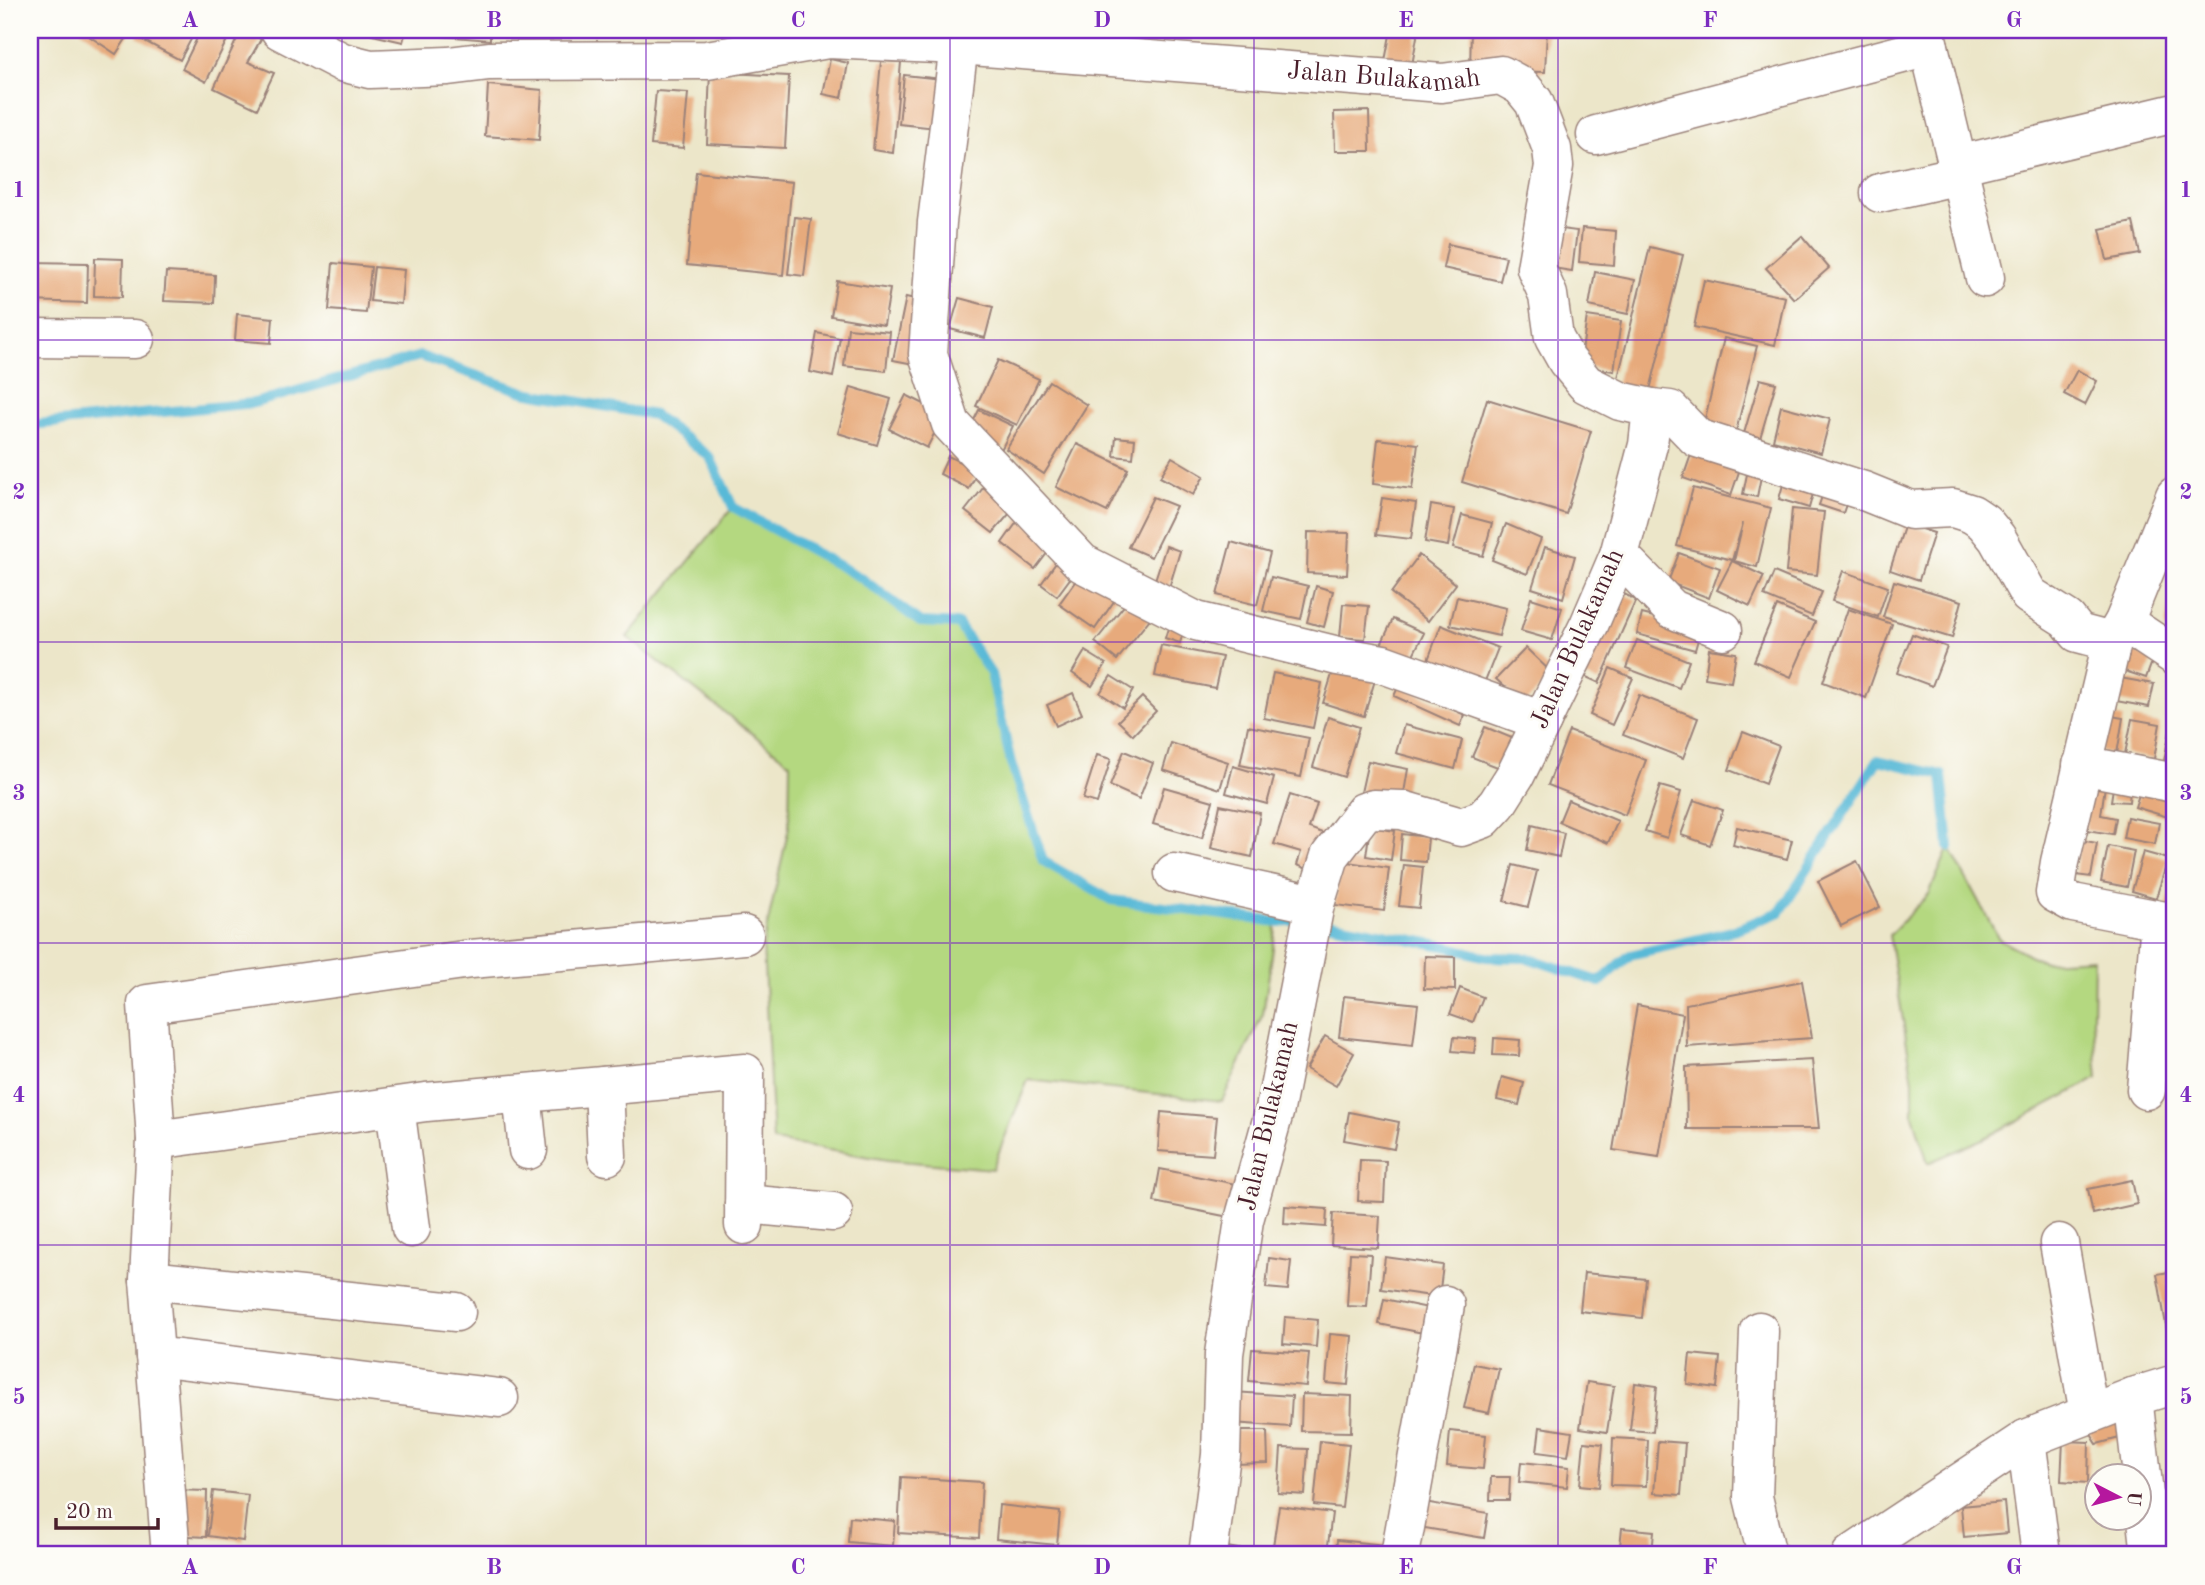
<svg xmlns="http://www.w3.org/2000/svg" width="2205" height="1585" font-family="'Old Standard TT',serif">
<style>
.green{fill:#b4d880;stroke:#7f7c56;stroke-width:2}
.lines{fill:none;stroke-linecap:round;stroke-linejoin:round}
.stream{stroke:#58b9d7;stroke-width:10}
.building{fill:#e7aa7b}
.street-casing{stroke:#9b827a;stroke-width:41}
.street{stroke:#fff;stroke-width:38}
.grid{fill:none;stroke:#7b2cbf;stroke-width:2;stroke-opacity:0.55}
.labels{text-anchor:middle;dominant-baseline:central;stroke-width:6;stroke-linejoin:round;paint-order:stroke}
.street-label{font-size:26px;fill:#4a1f2b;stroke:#fdfcf7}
.neatline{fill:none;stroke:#7b2cbf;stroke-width:2.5}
.grid-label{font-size:23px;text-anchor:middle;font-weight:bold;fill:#7b2cbf}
</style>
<rect width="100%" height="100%" fill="#fdfcf7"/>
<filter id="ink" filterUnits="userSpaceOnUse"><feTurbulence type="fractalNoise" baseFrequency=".0143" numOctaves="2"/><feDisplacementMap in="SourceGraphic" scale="14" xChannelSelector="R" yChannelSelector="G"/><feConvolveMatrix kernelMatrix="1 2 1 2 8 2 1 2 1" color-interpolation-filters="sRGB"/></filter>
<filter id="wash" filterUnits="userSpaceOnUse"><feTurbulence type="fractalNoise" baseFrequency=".00686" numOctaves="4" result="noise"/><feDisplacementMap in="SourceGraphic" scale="28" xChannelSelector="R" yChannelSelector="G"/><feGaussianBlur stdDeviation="1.57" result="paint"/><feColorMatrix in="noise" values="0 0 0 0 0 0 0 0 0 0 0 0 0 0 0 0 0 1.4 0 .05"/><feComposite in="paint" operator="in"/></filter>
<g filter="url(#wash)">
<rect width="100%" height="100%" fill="#ece6c9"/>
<g class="green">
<polygon points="733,507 861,578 920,622 958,624 991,674 1011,763 1043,861 1111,900 1277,922 1263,1014 1222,1101 1028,1080 992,1169 888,1160 773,1141 763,945 789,827 790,763 627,637"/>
<polygon points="1949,847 1999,939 2043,962 2094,959 2093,1021 2098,1078 1981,1140 1928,1163 1913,1115 1913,1081 1889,935 1929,894"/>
</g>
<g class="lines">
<g class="stream">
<polyline points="30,425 254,403 420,356 524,392 654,415 710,457 733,507 861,578 920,622 958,624 991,674 1011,763 1043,861 1111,900 1277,922 1296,920"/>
<polyline points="1327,923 1449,947 1486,957 1528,958 1600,982 1630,955 1732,931 1780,912 1878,760 1942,775 1949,847"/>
</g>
</g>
<g id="blocks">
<g class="building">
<polygon points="80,30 132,30 116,54"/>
<polygon points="141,30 196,30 180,60 137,37"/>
<polygon points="201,30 232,30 206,82 182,69"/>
<polygon points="241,30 261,39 248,62 274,73 257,109 214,88"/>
<polygon points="373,30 406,30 403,42 372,35"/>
<polygon points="417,30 490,30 490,40 417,34"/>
<polygon points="1391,30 1418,31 1411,71 1384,66"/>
<polygon points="1471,30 1547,30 1545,72 1470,70"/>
<polygon points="830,59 848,63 842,98 823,94"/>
<polygon points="881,61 901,62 893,153 873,150"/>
<polygon points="710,72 789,76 785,148 707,144"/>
<polygon points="904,75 951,80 946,129 899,124"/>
<polygon points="488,85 542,90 539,140 485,136"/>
<polygon points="656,91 688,93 683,148 651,145"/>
<polygon points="1369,111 1370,151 1335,151 1334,112"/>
<polygon points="696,172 792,182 783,275 687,265"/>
<polygon points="30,191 34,192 31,213 30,213"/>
<polygon points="795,217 811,219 804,276 788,274"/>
<polygon points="2133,222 2140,254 2107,260 2100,229"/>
<polygon points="1546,227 1577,231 1572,271 1540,266"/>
<polygon points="1582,228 1616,231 1614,265 1579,262"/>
<polygon points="1802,236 1829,268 1794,299 1766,268"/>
<polygon points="1448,244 1506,257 1500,281 1443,268"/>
<polygon points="1650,247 1683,255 1649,394 1616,386"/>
<polygon points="95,258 123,259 122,297 94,296"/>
<polygon points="31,262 88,263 87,303 30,301"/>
<polygon points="333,263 371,267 366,313 329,310"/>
<polygon points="374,267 404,270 401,304 370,301"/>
<polygon points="166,272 215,275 214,303 164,301"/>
<polygon points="1595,272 1635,280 1628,314 1589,306"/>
<polygon points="1704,280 1785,297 1775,345 1694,327"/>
<polygon points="837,281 890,289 884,325 831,316"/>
<polygon points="906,297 927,302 914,364 893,360"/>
<polygon points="959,298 993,307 985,338 950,329"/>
<polygon points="237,314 273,318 271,343 235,340"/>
<polygon points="1587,316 1621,321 1614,371 1580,366"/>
<polygon points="848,328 890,332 886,371 844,366"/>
<polygon points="817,333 840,338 833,377 810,372"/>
<polygon points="1724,338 1757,346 1733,444 1701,436"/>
<polygon points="998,360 1039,379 1017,425 976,406"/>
<polygon points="2077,370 2097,381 2085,405 2064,394"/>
<polygon points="1760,379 1776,383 1756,452 1740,447"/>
<polygon points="1049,381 1087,405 1044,474 1006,449"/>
<polygon points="851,387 891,399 877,445 838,433"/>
<polygon points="906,395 944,414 927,448 889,429"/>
<polygon points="1487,399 1591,431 1566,514 1462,482"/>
<polygon points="1781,406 1830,419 1821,453 1773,440"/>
<polygon points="979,410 1013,426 1000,452 966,436"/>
<polygon points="1116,437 1135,439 1133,458 1114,456"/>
<polygon points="1378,439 1418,444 1412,489 1373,484"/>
<polygon points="1695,443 1743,460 1731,495 1683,478"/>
<polygon points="1077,444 1128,469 1107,512 1056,487"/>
<polygon points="948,456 978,471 969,489 940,474"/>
<polygon points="1172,457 1204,476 1193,495 1160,477"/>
<polygon points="1748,469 1762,471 1757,497 1743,494"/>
<polygon points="1786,474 1816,483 1809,508 1779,499"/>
<polygon points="987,483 1016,506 993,533 965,511"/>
<polygon points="1826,485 1850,493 1843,513 1819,505"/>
<polygon points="1693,488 1771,508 1757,567 1734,561 1743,523 1732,560 1677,546"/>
<polygon points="1153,497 1176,506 1151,557 1128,547"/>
<polygon points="1382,498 1416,503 1411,539 1376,535"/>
<polygon points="1431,505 1454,509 1448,546 1425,542"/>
<polygon points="1792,509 1824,512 1817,575 1786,572"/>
<polygon points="1462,515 1492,523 1483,556 1453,548"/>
<polygon points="1020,518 1054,544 1035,569 1002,543"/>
<polygon points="1506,524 1541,539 1527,574 1492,560"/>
<polygon points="1905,524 1934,533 1919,580 1890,570"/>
<polygon points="1308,532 1349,533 1347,575 1307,573"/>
<polygon points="1231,542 1270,553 1257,605 1217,595"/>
<polygon points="1166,546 1180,551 1169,588 1154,583"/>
<polygon points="1545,547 1575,556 1563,598 1532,588"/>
<polygon points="1063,553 1080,565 1057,596 1041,584"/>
<polygon points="1679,553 1720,568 1709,598 1668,582"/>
<polygon points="1419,555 1456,584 1428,621 1391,593"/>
<polygon points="2173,558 2175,559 2175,576 2169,575"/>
<polygon points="1732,561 1764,576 1750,606 1717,590"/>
<polygon points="1087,565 1121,591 1095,629 1059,604"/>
<polygon points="1843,571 1888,587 1878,617 1832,601"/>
<polygon points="1774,572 1822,592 1812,616 1764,596"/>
<polygon points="1271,577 1308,586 1301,619 1263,611"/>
<polygon points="1894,581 1962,601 1952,638 1883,617"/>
<polygon points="1316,586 1333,591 1324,627 1307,622"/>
<polygon points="1135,592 1157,610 1117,660 1095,642"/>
<polygon points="1620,592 1636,600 1599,683 1582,675"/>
<polygon points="2170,596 2175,597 2175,630 2165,629"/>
<polygon points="1457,597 1506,608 1499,636 1450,625"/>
<polygon points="1531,598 1562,608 1552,640 1521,631"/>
<polygon points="1343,604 1369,606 1365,639 1340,637"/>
<polygon points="1777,606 1815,622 1791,677 1754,661"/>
<polygon points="1848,609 1892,624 1866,698 1823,682"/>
<polygon points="1642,614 1701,629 1695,650 1637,634"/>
<polygon points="1172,615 1187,620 1180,643 1165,638"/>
<polygon points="1393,619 1424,633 1408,665 1378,651"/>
<polygon points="1441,625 1498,648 1485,681 1428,660"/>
<polygon points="1912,634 1947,647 1932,686 1897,673"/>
<polygon points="1637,640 1689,661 1679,688 1626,668"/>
<polygon points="1161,645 1222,657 1215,688 1155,676"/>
<polygon points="1526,648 1553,674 1524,705 1496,679"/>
<polygon points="1709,649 1736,653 1731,682 1705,678"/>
<polygon points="2128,650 2153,659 2146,678 2122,670"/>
<polygon points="1085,651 1106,664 1092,686 1072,673"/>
<polygon points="1335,665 1376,677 1364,716 1323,703"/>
<polygon points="1610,668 1633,678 1612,725 1590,715"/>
<polygon points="1273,673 1322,683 1313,728 1264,718"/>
<polygon points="1111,676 1133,690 1123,708 1100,693"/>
<polygon points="2120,678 2154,684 2149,707 2116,701"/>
<polygon points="1399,685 1465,715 1460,726 1394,696"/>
<polygon points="1073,693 1082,714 1056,726 1047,705"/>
<polygon points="1639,695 1698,718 1683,758 1623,735"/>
<polygon points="1142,697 1156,711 1133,735 1118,721"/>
<polygon points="2106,715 2123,718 2117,754 2101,752"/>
<polygon points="1328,717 1359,727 1344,777 1313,767"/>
<polygon points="2132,719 2160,724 2154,759 2125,754"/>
<polygon points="1404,725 1462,740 1455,769 1396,753"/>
<polygon points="1248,726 1309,738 1301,777 1240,765"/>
<polygon points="2171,726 2175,727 2175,763 2164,761"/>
<polygon points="1485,727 1512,738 1500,768 1472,757"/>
<polygon points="1569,731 1646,760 1625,815 1548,785"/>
<polygon points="1743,732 1779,746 1765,784 1729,770"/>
<polygon points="1171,743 1228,762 1220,789 1163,770"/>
<polygon points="1124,751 1153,763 1139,799 1110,786"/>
<polygon points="1097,755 1111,759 1097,803 1083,799"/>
<polygon points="1368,761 1408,769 1402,805 1360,797"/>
<polygon points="1233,766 1274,778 1267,804 1226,793"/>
<polygon points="2084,783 2105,786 2101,815 2116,818 2113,834 2086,830"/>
<polygon points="2142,785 2175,795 2171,818 2135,807"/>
<polygon points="1660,786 1681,792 1667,838 1645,831"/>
<polygon points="1164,787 1213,801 1202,838 1153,824"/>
<polygon points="2113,788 2130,790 2129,802 2111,801"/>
<polygon points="1290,795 1317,804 1309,828 1328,835 1315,872 1297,865 1301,852 1274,844"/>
<polygon points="1568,800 1618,821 1608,843 1559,822"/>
<polygon points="1694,800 1723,810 1710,845 1681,835"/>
<polygon points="1220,805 1260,813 1252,857 1211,848"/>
<polygon points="2127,817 2159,823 2155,844 2123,838"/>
<polygon points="1532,825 1564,833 1559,857 1527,850"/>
<polygon points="1370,827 1395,831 1391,860 1366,856"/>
<polygon points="1737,827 1792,840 1787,859 1733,845"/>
<polygon points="1402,834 1428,837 1426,862 1400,860"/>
<polygon points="2080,840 2097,843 2091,877 2075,875"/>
<polygon points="2108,846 2134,851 2127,887 2101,882"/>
<polygon points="2143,852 2168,859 2156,898 2132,891"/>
<polygon points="1341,861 1389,868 1384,911 1335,905"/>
<polygon points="1857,861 1880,907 1841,926 1818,881"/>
<polygon points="1404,865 1423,867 1419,908 1399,906"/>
<polygon points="1513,865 1537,871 1528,907 1504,901"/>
<polygon points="2174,875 2175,875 2175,912 2166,910"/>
<polygon points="1425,956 1455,957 1455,990 1424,989"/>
<polygon points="1802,981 1812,1038 1687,1047 1686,1004"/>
<polygon points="1460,988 1483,997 1473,1022 1450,1014"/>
<polygon points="1344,996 1418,1004 1413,1045 1339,1037"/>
<polygon points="2169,1000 2175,1000 2175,1029 2168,1028"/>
<polygon points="1637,1005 1683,1014 1659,1157 1613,1150"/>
<polygon points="1325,1036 1354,1053 1336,1086 1306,1069"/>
<polygon points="1454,1037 1476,1039 1474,1053 1452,1051"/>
<polygon points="1494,1038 1520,1040 1519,1056 1493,1055"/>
<polygon points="2175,1052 2175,1075 2169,1076 2168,1053"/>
<polygon points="1812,1060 1819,1129 1687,1129 1686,1067"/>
<polygon points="1502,1077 1524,1083 1519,1105 1497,1100"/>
<polygon points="1161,1112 1217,1117 1213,1155 1158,1151"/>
<polygon points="1349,1112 1399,1122 1394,1149 1344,1140"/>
<polygon points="1360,1160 1386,1161 1384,1202 1358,1201"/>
<polygon points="1160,1169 1241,1185 1234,1218 1154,1202"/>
<polygon points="2132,1180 2137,1204 2093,1214 2088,1189"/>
<polygon points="1285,1206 1327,1209 1326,1227 1284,1224"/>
<polygon points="1333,1213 1380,1216 1378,1248 1331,1245"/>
<polygon points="1350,1253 1371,1254 1367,1307 1347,1306"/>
<polygon points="1385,1257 1443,1265 1439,1297 1381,1289"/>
<polygon points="1269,1258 1291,1261 1288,1290 1266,1288"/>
<polygon points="2175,1271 2175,1341 2169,1342 2157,1274"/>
<polygon points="1584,1273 1646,1279 1642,1318 1580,1311"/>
<polygon points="1384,1299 1433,1309 1428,1334 1379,1324"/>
<polygon points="1285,1317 1318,1320 1316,1347 1283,1344"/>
<polygon points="1330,1334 1352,1336 1348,1385 1326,1383"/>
<polygon points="1252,1349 1309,1353 1306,1386 1249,1381"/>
<polygon points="1690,1354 1720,1357 1717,1388 1687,1384"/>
<polygon points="1474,1364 1499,1369 1489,1413 1464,1408"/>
<polygon points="1587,1382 1614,1386 1607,1432 1580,1428"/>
<polygon points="1635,1383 1657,1386 1653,1432 1630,1430"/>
<polygon points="1234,1392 1292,1396 1290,1427 1232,1423"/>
<polygon points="1302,1394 1352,1396 1351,1432 1301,1431"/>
<polygon points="2124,1405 2134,1434 2097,1444 2084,1423"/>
<polygon points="1540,1427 1572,1432 1568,1456 1537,1452"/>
<polygon points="1232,1431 1267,1431 1268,1463 1233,1464"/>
<polygon points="1450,1431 1486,1435 1483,1469 1447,1466"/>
<polygon points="1613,1438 1648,1440 1646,1486 1611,1485"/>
<polygon points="1320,1441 1349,1444 1342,1508 1314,1505"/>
<polygon points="1658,1441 1685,1443 1681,1495 1654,1493"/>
<polygon points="2063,1441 2089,1442 2088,1483 2061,1481"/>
<polygon points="1584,1442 1603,1444 1599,1487 1580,1485"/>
<polygon points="1281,1448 1308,1449 1305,1495 1278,1493"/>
<polygon points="1521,1462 1569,1467 1567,1487 1519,1482"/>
<polygon points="901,1477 982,1482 979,1538 898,1533"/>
<polygon points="1491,1477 1510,1477 1509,1500 1490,1500"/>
<polygon points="173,1490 207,1491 206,1537 171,1535"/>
<polygon points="213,1491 248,1495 243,1541 208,1536"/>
<polygon points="1424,1502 1488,1513 1484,1538 1419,1527"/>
<polygon points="2004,1502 2007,1533 1964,1537 1961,1506"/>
<polygon points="999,1505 1060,1512 1057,1545 996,1539"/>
<polygon points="1279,1506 1332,1513 1327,1553 1273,1546"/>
<polygon points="850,1517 895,1521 893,1546 848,1542"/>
<polygon points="1622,1528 1654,1531 1652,1555 1619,1555"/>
<polygon points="1337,1540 1385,1545 1384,1555 1336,1555"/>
<polygon points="1222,1546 1265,1554 1265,1555 1220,1555"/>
<rect x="838" y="1548" width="36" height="7"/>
<polygon points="1443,1548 1472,1551 1471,1555 1442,1555"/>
</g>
</g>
</g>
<g filter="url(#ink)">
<use href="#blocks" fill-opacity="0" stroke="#9b827a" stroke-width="2"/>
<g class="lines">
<defs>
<g id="street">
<path id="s1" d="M280,30L342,62L370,69L448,66L489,61L707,60L828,39L959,45L1442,83L1501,75L1521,86L1534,102L1552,149L1554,166L1536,268L1548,295L1554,338L1567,361L1586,384L1620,401L1652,408L1648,445L1619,555L1589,625L1516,774L1497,804L1483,819L1461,827L1402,810L1374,809L1364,812L1330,856L1315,904L1275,1109L1244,1220L1224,1354L1221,1455L1208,1555"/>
<polyline points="1925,30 1985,278"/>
<polyline points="959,45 937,222 928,354 951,424 1082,563 1196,621 1338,656 1383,664 1542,721"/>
<polyline points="1596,135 1929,47"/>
<polyline points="1958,165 2175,113"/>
<polyline points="1880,193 1960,175"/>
<polyline points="30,338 135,339"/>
<polyline points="1652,408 1670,410 1697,438 1864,491 1911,510 1953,508 1972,514 1984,522 1997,538 2029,595 2067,619 2078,633 2112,642"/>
<polyline points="2175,496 2124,622 2112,642 2060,862 2055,893 2073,903 2175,923"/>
<polyline points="1619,555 1672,609 1723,630"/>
<polyline points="2124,622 2175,656"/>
<polyline points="2082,765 2175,783"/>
<polyline points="1174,873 1315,904"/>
<polyline points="604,1086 607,1156"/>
<polyline points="2146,1090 2160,921"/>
<polyline points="522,1094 528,1150"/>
<polyline points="395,1107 411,1228"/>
<polyline points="156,1140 426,1102 745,1073 744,1225"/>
<polyline points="744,1204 833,1212"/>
<polyline points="2059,1243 2089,1414"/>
<polyline points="149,1280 456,1312"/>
<polyline points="1759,1331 1753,1497 1767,1555"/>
<polyline points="155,1356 499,1398"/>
<polyline points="2133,1397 2151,1555"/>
<polyline points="2026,1439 2041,1555"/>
<polyline points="171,1555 149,1280 156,1140 147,1004 471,959 744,935"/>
<polyline points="1400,1555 1445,1305"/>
<polyline points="1851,1555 2026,1439 2133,1397 2175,1384"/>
</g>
</defs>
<use href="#street" class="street-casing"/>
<use href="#street" class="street"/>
</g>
</g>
<path class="grid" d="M342,30V1555M646,30V1555M950,30V1555M1254,30V1555M1558,30V1555M1862,30V1555M30,340H2175M30,642H2175M30,943H2175M30,1245H2175"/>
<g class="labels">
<g class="street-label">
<text stroke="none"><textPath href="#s1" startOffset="1116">Jalan Bulakamah</textPath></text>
<text transform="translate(1578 639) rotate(-66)">Jalan Bulakamah</text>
<text transform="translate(1269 1116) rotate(-77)">Jalan Bulakamah</text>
</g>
</g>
<rect width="2205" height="1585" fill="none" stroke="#fdfcf7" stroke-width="77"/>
<g transform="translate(2118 1497) rotate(96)"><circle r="33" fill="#fdfcf7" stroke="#b5a4a5" stroke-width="2"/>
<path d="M0-5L12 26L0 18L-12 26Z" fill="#b5179e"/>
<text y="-10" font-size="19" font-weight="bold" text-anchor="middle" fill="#4a1f2b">U</text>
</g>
<path d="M56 1518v10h102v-10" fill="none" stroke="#4a1f2b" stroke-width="3.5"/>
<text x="66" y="1518" font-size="21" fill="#4a1f2b" stroke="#fdfcf7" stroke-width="5" paint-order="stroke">20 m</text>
<rect x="38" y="38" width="2128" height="1508" class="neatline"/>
<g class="grid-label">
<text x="190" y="27">A</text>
<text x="494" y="27">B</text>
<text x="798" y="27">C</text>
<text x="1102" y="27">D</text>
<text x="1406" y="27">E</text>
<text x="1710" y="27">F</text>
<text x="2014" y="27">G</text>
<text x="19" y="197">1</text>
<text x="2186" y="197">1</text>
<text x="19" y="499">2</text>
<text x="2186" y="499">2</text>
<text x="19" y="800">3</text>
<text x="2186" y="800">3</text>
<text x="19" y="1102">4</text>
<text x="2186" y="1102">4</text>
<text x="19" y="1404">5</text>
<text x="2186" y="1404">5</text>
<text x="190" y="1574">A</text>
<text x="494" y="1574">B</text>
<text x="798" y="1574">C</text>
<text x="1102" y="1574">D</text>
<text x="1406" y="1574">E</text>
<text x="1710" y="1574">F</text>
<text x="2014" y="1574">G</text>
</g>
</svg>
